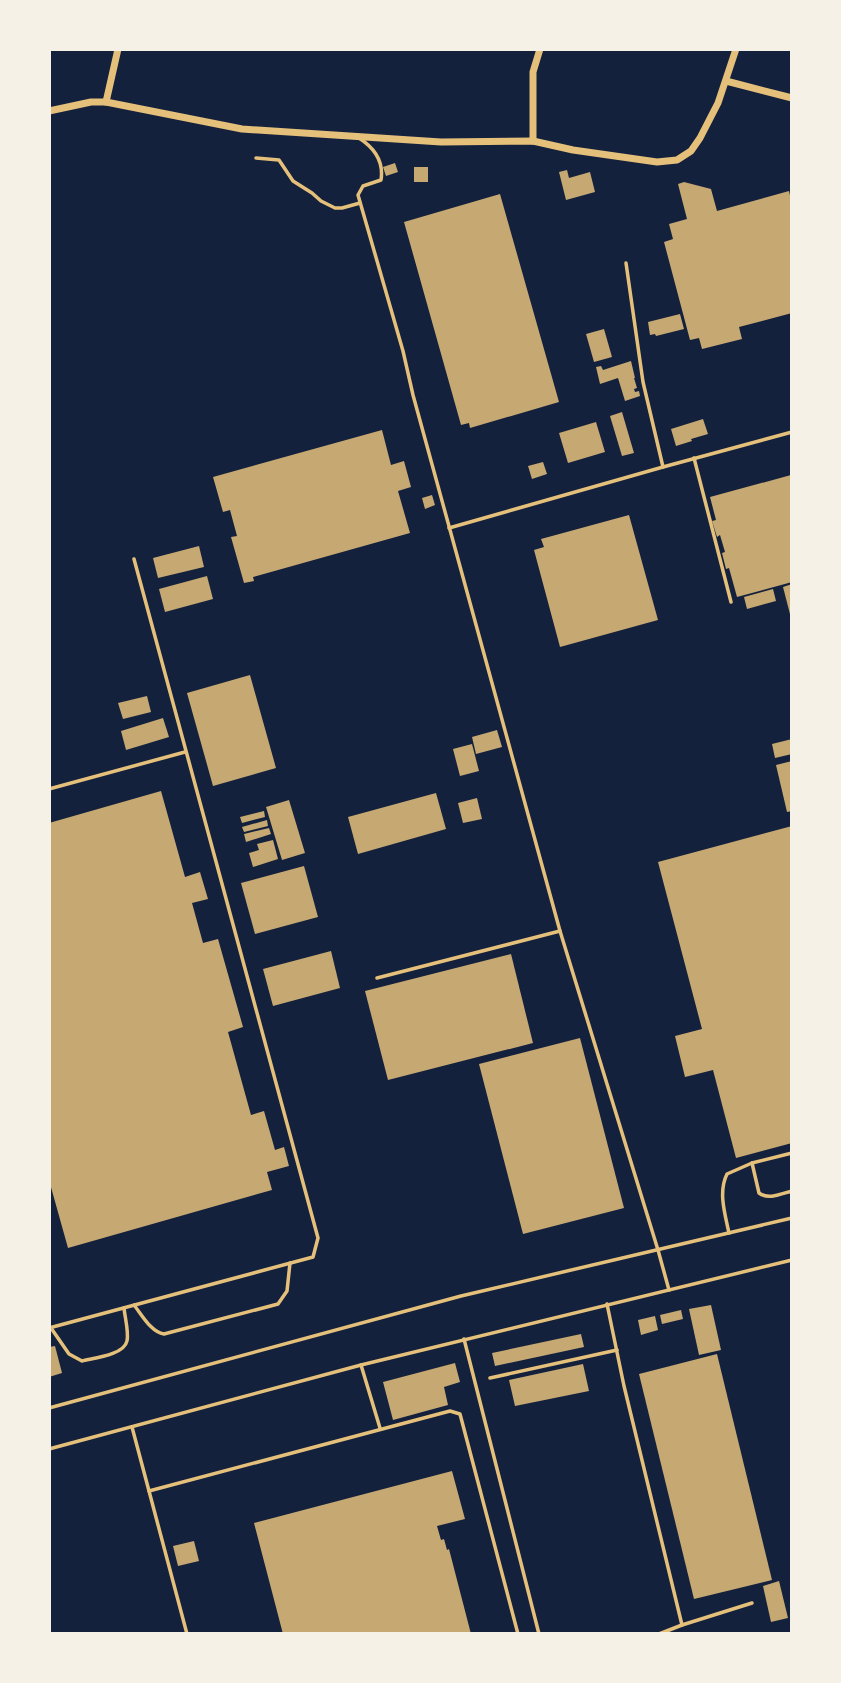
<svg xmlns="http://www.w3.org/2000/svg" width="841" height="1683" font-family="'PT Sans',sans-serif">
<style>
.building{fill:#c6a872}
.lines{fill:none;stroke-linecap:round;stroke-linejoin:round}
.service{stroke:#e5c07b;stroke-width:3.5}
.minor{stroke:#e5c07b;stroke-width:7}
</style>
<rect width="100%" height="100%" fill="#14213d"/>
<g class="building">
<polygon points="395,163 398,172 386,176 383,167"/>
<rect x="414" y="167" width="14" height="15"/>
<polygon points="567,170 569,178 590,172 595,192 566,200 559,172"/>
<polygon points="684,182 711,189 717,211 789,191 792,204 792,313 739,327 742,339 702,349 699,338 690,340 664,242 673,239 669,224 687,219 678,184"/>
<polygon points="500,194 559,402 470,428 469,423 461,425 404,222"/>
<polygon points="680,314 684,329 656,336 655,334 650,335 648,322"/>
<polygon points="604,329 612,357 594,362 586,334"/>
<polygon points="631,361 635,378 634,378 637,388 634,389 635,392 639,391 640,396 625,401 618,378 600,384 596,367 601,366 603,370"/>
<polygon points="622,412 634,453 622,456 610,416"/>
<polygon points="703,419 708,434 691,439 692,441 676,446 671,429"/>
<polygon points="596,422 605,452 568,463 559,433"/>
<polygon points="382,430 391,465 404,461 411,487 398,491 410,533 253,577 254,581 244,583 231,537 237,536 230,510 223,512 213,477"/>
<polygon points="543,462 547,474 532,479 528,466"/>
<polygon points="791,475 792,582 737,597 729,568 726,569 722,553 725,552 720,535 717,537 712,521 716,520 710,497"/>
<polygon points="432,495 435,505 425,509 422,498"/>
<polygon points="629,515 658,620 560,647 534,550 544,547 541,539"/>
<polygon points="199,546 204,567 158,578 153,558"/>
<polygon points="207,576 213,599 165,612 159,589"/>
<polygon points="792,584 792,618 791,618 783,587"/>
<polygon points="773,589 776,601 747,609 744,597"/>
<polygon points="250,675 276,768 213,786 187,693"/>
<polygon points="147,696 151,712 123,719 118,703"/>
<polygon points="163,718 169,737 126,750 121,731"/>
<polygon points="497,730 502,747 476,754 472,737"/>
<polygon points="792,739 792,754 775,758 772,744"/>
<polygon points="472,744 479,771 460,776 453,749"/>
<polygon points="792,761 792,811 787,812 776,765"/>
<polygon points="161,791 185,877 200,872 208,899 192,903 203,943 218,939 243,1027 228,1032 251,1115 264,1111 275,1150 284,1147 289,1166 267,1172 272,1190 68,1248 49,1180 49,823"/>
<polygon points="436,793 446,829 358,854 348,817"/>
<polygon points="477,798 482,819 463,823 458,803"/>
<polygon points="289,800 305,853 282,860 266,807"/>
<polygon points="264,811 265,817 242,823 240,817"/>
<polygon points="267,820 268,826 244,832 242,827"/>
<polygon points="792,826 792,1143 736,1158 713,1070 685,1077 675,1036 702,1029 658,862"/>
<polygon points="269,828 271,834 246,842 244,834"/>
<polygon points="273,840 278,859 253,867 249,853 259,850 257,844"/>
<polygon points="304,866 318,917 255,934 241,883"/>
<polygon points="331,951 340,988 273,1006 263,969"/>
<polygon points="511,954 533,1043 388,1080 365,991"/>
<polygon points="580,1038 624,1208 523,1234 479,1064"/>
<polygon points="711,1305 721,1350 699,1355 689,1309"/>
<polygon points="681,1310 683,1319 662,1324 660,1315"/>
<polygon points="655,1316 658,1330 641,1335 638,1320"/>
<polygon points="581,1334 584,1347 495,1366 492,1353"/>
<polygon points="55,1346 62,1373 49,1377 49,1347"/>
<polygon points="717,1354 772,1580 694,1599 639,1374"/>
<polygon points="455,1363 460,1382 444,1387 448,1405 393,1420 383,1382"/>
<polygon points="583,1364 589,1391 515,1406 509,1380"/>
<polygon points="452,1471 465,1519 437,1526 441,1540 444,1539 447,1550 449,1549 471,1634 283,1634 254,1523"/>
<polygon points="194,1541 199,1561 178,1566 173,1546"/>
<polygon points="779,1581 788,1618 771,1622 763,1586"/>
</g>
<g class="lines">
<g class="service">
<path d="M359,138C373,147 384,161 381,180L363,186L358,195L403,351L413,395L560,931L658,1250L669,1290"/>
<polyline points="256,158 279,160 293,181 312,193 321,201 335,208 342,208 360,203"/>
<polyline points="626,263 643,382 663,467"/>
<polyline points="694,458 731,602"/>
<polyline points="449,528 663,467 792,432"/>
<polyline points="49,789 185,752"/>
<polyline points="377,978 560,931"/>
<path d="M752,1163L759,1193C768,1200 781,1194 792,1191"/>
<path d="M729,1233C725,1214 718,1192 727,1174L752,1163L792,1153"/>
<polyline points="607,1304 624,1386 682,1625"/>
<path d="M134,1305C142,1315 151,1332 164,1334L278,1304L287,1291L290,1263"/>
<polyline points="49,1328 313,1257 318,1238 134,559"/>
<path d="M51,1328L69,1354L82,1361C94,1358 124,1355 127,1341C129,1332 125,1318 124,1308"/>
<polyline points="464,1339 539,1634"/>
<polyline points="361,1365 380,1428"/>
<polyline points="490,1378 617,1350"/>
<polyline points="49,1408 461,1296 792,1218"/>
<polyline points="132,1427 187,1634"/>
<polyline points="49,1449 361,1365 792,1260"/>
<polyline points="149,1491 450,1411 460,1414 518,1634"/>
<polyline points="659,1634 682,1625 752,1603"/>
</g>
<g class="minor">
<polyline points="726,81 792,98"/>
<polyline points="106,102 118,49"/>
<polyline points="49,111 91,102 106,102 242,129 441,142 533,141 573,150 657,162 677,160 691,151 700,138 718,103 736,49"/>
<polyline points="533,141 533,72 540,49"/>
</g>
</g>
<rect width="841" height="1683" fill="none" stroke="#f6f1e7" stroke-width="102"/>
</svg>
